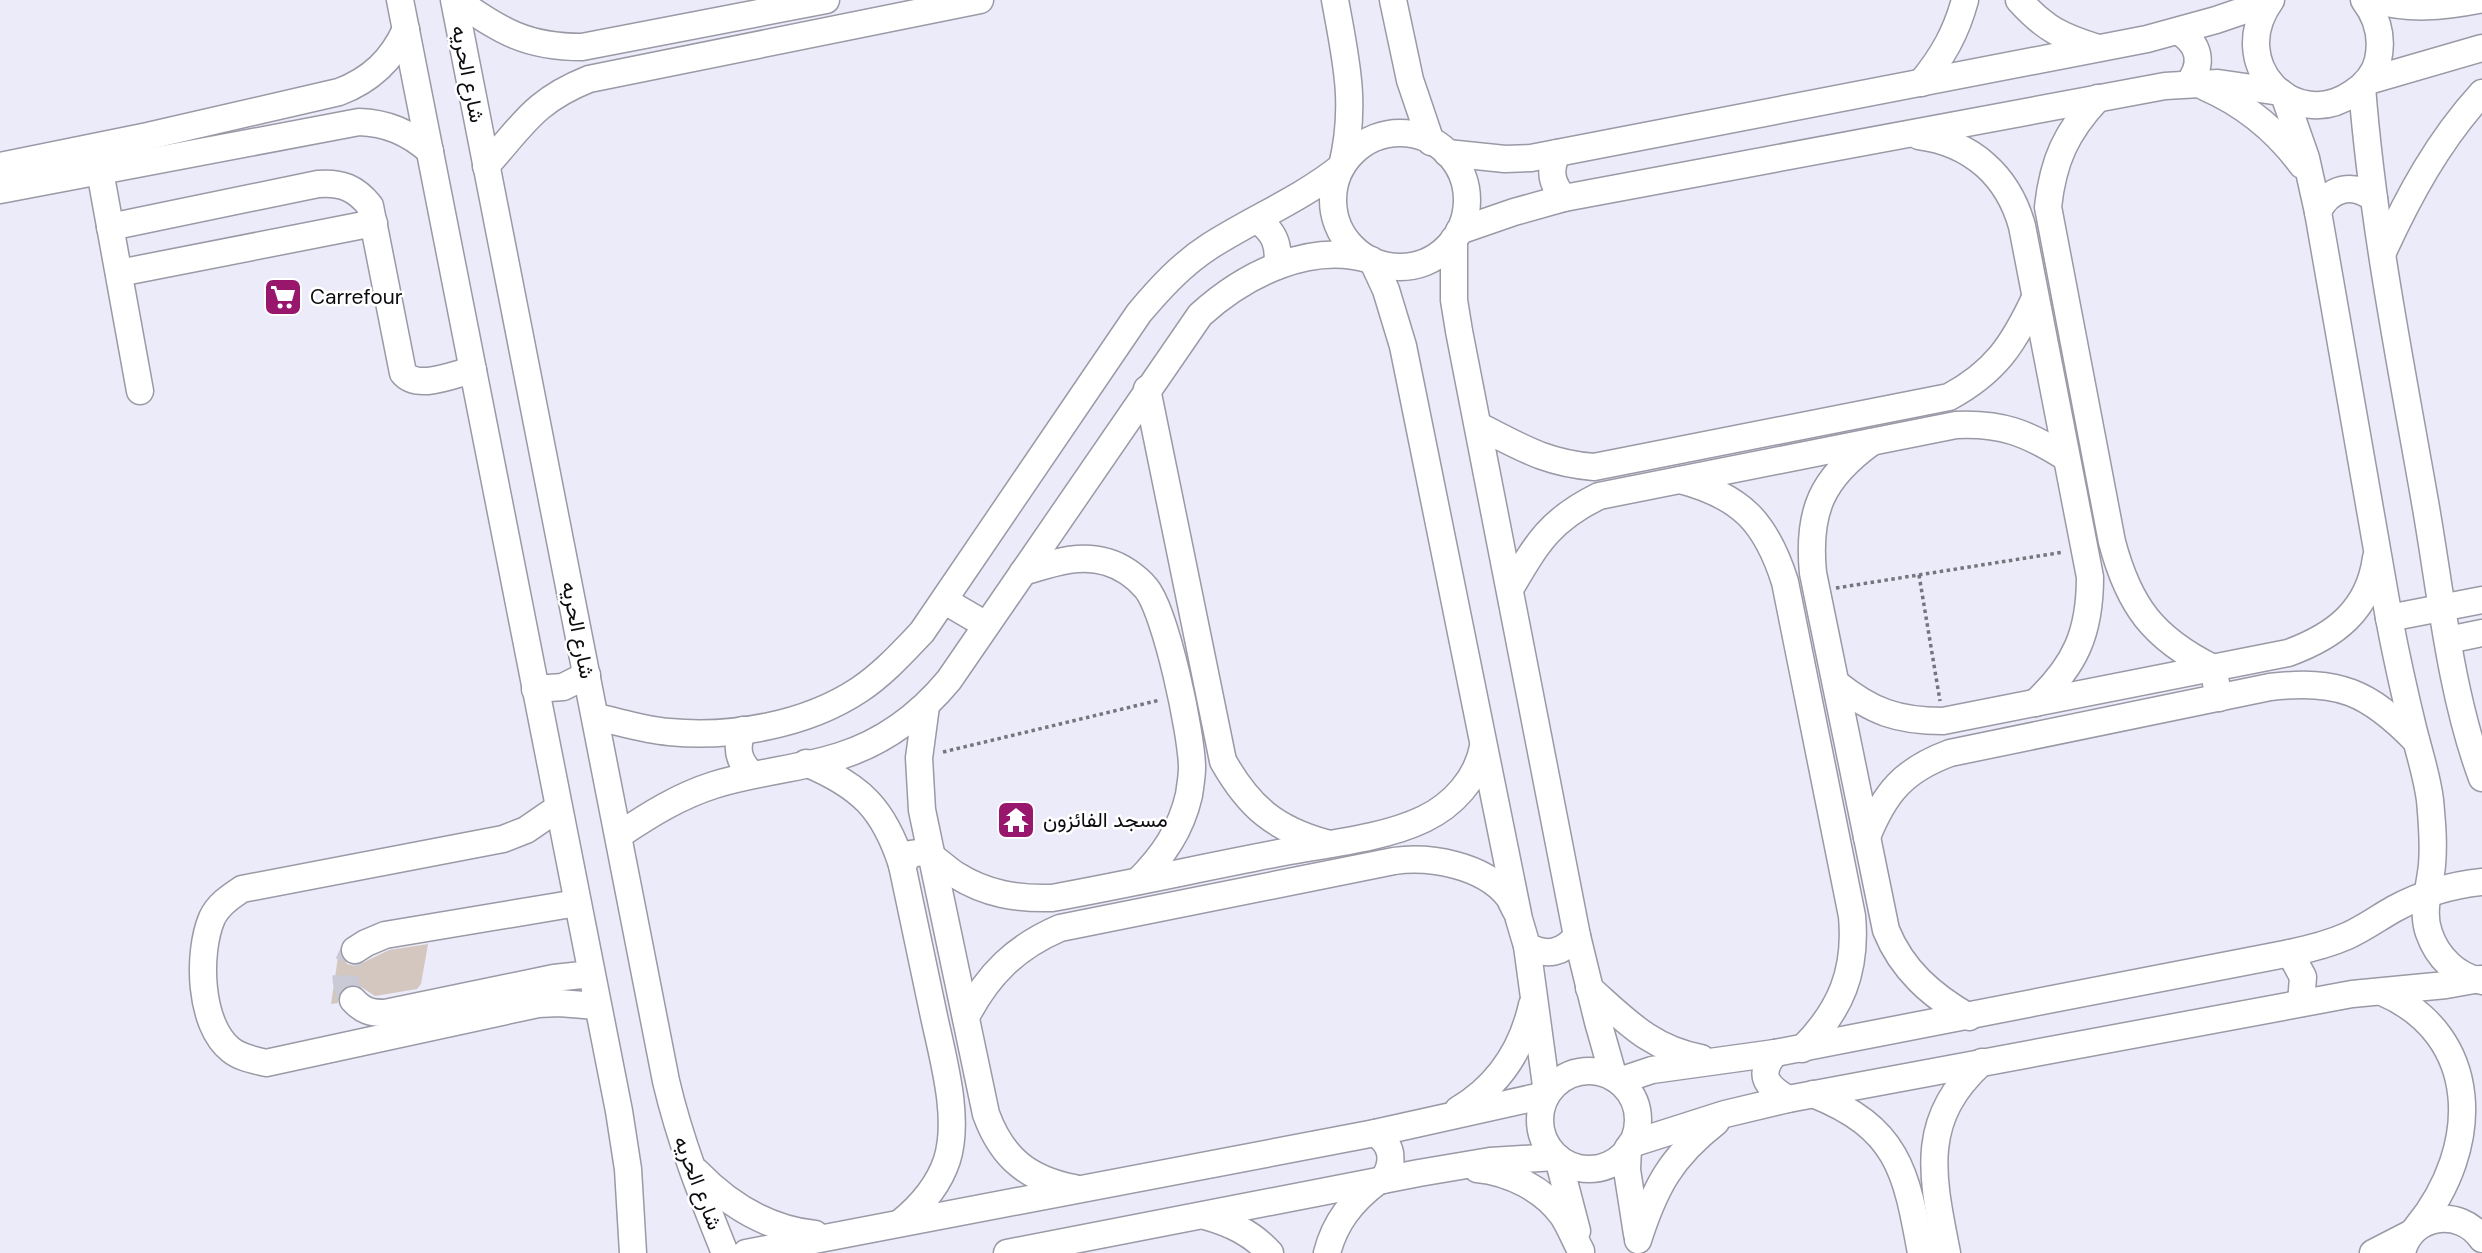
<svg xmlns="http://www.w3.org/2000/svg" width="2482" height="1253" font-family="'DM Sans',Vazirmatn,sans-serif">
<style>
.building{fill:#d4c7bf}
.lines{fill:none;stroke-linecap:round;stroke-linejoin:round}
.minor-tunnel{stroke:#cac9d6;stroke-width:26;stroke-dasharray:26 13;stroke-linecap:butt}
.minor-casing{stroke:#9a99a6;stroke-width:29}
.path{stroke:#76757e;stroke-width:3.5;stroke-dasharray:3.5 3.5;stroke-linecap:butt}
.minor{stroke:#fff;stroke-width:26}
.labels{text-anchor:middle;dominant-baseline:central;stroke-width:5;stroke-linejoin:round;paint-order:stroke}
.street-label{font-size:21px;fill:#0c0b0f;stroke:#fff}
.poi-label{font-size:21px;fill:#0c0b0f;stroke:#fff;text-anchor:start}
</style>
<rect width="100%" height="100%" fill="#ecebf9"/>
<polygon class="building" points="428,944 421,984 417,989 375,996 358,985 350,985 342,989 338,997 338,1003 331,1004 338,957 341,956 347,964 356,966 389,950"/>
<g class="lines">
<path class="minor-tunnel" d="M353,1000C342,982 343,967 355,950"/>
<defs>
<g id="minor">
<polyline points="400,0 619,1111 628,1169 633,1253"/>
<path d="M454,0L666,1081C680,1141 702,1196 725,1253"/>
<path d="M456,0C502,31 525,47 582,47L826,0"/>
<path d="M1335,0C1346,60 1357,105 1342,166"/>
<polyline points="1393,0 1410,80 1431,142"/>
<path d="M2019,0C2045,29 2062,37 2098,48"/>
<path d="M2271,0C2225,63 2294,134 2353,93C2365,85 2375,74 2378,60C2383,37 2378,18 2364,0"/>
<path d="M2374,0C2410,10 2442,7 2478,0"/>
<path d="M2178,31C2200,44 2204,64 2188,84"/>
<polyline points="2368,81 2482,48"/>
<path d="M1921,83C1943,56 1956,33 1965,0"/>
<path d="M2205,87C2244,104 2277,131 2302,165"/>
<path d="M2362,87C2373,227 2401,365 2425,502C2441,593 2450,692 2482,778"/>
<path d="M2284,95L2306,158L2318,212L2389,618C2396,655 2404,691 2413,728C2419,752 2427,776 2430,800C2432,822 2434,843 2432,865C2430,887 2421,912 2429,933C2437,957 2457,977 2482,981"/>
<path d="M2098,98C2066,132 2053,161 2048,207L2112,542C2129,606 2153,638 2213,668L2219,698"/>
<circle cx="1400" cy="200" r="67"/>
<path d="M1919,136C1972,143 2008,176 2022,226L2090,577C2090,632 2076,665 2035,703"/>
<polyline points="1447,153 1505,159 1531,158 2147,39 2216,20 2269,2"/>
<path d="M1557,153C1549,171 1551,183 1564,198"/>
<path d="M0,166L148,136L339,92C371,80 392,60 406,29"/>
<path d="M486,166C523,125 534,101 589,79L980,0"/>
<polyline points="100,171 140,391"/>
<path d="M0,190L359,122C387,123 408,132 430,151"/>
<path d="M2318,212C2329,187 2354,182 2374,199"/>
<path d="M1257,220C1274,231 1280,245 1277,266"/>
<path d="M110,227L318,184C341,182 356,188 370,206L403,373C418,391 454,374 473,370"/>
<polyline points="1459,231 1514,212 1564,198 2165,86 2218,83 2280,92"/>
<polyline points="1454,239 1454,300 1459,331 1577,936 1598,1022 1614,1078"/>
<path d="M2383,252C2409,195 2439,140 2482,93"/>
<polyline points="1373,262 1386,290 1403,346 1519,919 1527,946 1547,1093"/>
<polyline points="119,273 374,223"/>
<path d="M1147,389L1223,761C1249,807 1275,829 1326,843"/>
<path d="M1479,426C1521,447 1545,463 1594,467L1949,397C1995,372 2013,345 2035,298"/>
<path d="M1872,442C1822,478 1807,511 1813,573L1886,930C1902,970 1932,996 1969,1017"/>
<path d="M1680,480C1741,496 1766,522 1785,582L1852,916C1857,971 1841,1010 1802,1049"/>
<path d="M1023,572C1050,564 1079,553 1107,562C1121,566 1136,576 1146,588C1166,612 1192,735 1192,768C1192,777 1190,787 1189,795C1181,830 1163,856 1138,881"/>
<path d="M1510,589C1537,543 1550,520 1599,496L1956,425C2002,423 2027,433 2065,457"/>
<polyline points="945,601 986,625"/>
<polyline points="2389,618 2482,600"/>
<polyline points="2448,640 2482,633"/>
<path d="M1836,683C1872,712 1898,721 1943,721L2288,653C2335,636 2369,610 2376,558"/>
<polyline points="535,689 563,687 587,675"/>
<path d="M926,706L919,758L922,810L986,1114C1002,1158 1028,1179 1074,1188"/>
<path d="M596,717C620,722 644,730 669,732C732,738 806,725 859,690C883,674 902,653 922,632L1139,313C1160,288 1182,264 1210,246C1254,218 1301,199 1341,167"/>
<path d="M743,730C735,748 738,761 752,774"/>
<path d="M806,763C861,786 884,809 902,865C912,912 922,960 932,1007C941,1052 961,1115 947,1160C938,1187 921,1206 900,1223"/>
<path d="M558,808L526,830L503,839L242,889C230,897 218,905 212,918C197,953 199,1025 231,1050C241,1058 254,1060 266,1063L538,1004L559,1003L597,1006"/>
<path d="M619,835C649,815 679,796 714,785C755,772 799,769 840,756C884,742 920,715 949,680L1200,315C1244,275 1310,241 1371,260"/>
<path d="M1867,837C1885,792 1904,770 1950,753L2270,687C2338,679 2369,692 2416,741"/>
<path d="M902,865L910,854L924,852C936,858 945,868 956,875C986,894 1017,899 1052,898C1129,884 1206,867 1284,852C1327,844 1385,838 1424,819C1453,805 1477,779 1483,747"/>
<path d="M1527,946C1547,957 1563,953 1577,936"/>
<polyline points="355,950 366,943 385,935 577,903"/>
<polyline points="2290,953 2303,977 2301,1003"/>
<path d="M1589,988C1625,1020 1651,1049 1701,1058"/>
<path d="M2382,992C2482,1035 2482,1147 2417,1227"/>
<path d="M353,1000C363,1011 371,1013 385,1013L554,978L591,974"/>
<path d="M966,1017C988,974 1016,947 1060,928L1394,861C1430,856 1483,865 1508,896C1511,900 1513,906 1516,911"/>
<path d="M1775,1053C1757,1075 1766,1086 1788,1099"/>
<circle cx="1589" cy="1120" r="49"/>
<path d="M1619,1081L1652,1070L1775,1053L2290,953C2309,949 2329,944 2347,936C2363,929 2378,918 2394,909C2422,894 2451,885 2482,882"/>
<path d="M1813,1094C1898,1128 1906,1170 1921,1253"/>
<path d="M1458,1110C1498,1086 1522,1050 1532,1005"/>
<path d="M1375,1133C1393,1145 1395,1162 1383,1180"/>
<polyline points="1631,1144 1725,1114 1788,1099 2352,994 2446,985 2480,979"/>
<polyline points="1628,1148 1627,1170 1637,1234"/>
<polyline points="1558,1158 1577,1231"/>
<path d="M1477,1169C1509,1172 1544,1189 1563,1216C1570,1227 1575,1240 1581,1251"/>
<path d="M697,1172C729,1205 769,1229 815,1234"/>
<path d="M1205,1216C1230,1223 1252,1233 1270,1253"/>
<path d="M1638,1240C1655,1187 1671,1157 1716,1122"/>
<polyline points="746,1253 1375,1133 1546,1095"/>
<polyline points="1007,1253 1419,1173 1490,1161 1556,1157"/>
<path d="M1327,1253C1335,1222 1352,1201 1377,1182"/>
<path d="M1947,1253C1932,1176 1918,1120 1982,1062"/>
<polyline points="2373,1253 2410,1234"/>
<path d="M2402,1253C2410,1214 2460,1207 2482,1239"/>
</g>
</defs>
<use href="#minor" class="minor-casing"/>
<g class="path">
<polyline points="1919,575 1940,701"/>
<polyline points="1836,588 2064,552"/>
<polyline points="943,752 1160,700"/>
</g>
<use href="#minor" class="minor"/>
</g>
<defs>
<symbol id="supermarket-square" viewBox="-11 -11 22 22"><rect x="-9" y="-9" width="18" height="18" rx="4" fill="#98176d" stroke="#fff"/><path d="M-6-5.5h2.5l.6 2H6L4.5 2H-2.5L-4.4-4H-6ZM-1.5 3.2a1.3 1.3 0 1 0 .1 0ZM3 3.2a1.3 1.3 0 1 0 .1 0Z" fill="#fff"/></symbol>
<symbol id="temple-square" viewBox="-11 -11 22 22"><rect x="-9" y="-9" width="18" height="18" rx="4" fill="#98176d" stroke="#fff"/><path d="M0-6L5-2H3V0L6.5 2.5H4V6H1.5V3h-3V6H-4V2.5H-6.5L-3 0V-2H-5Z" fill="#fff"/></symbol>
</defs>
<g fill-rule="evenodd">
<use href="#supermarket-square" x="261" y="275" width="44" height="44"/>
<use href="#temple-square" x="994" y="798" width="44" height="44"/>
</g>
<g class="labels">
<g class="street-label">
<text transform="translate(468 74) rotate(79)">شارع الحريه</text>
<text transform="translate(578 630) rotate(79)">شارع الحريه</text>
<text transform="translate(698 1183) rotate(69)">شارع الحريه</text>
</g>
<g class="poi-label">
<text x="310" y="297">Carrefour</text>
<text x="1043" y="820">مسجد الفائزون</text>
</g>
</g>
</svg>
